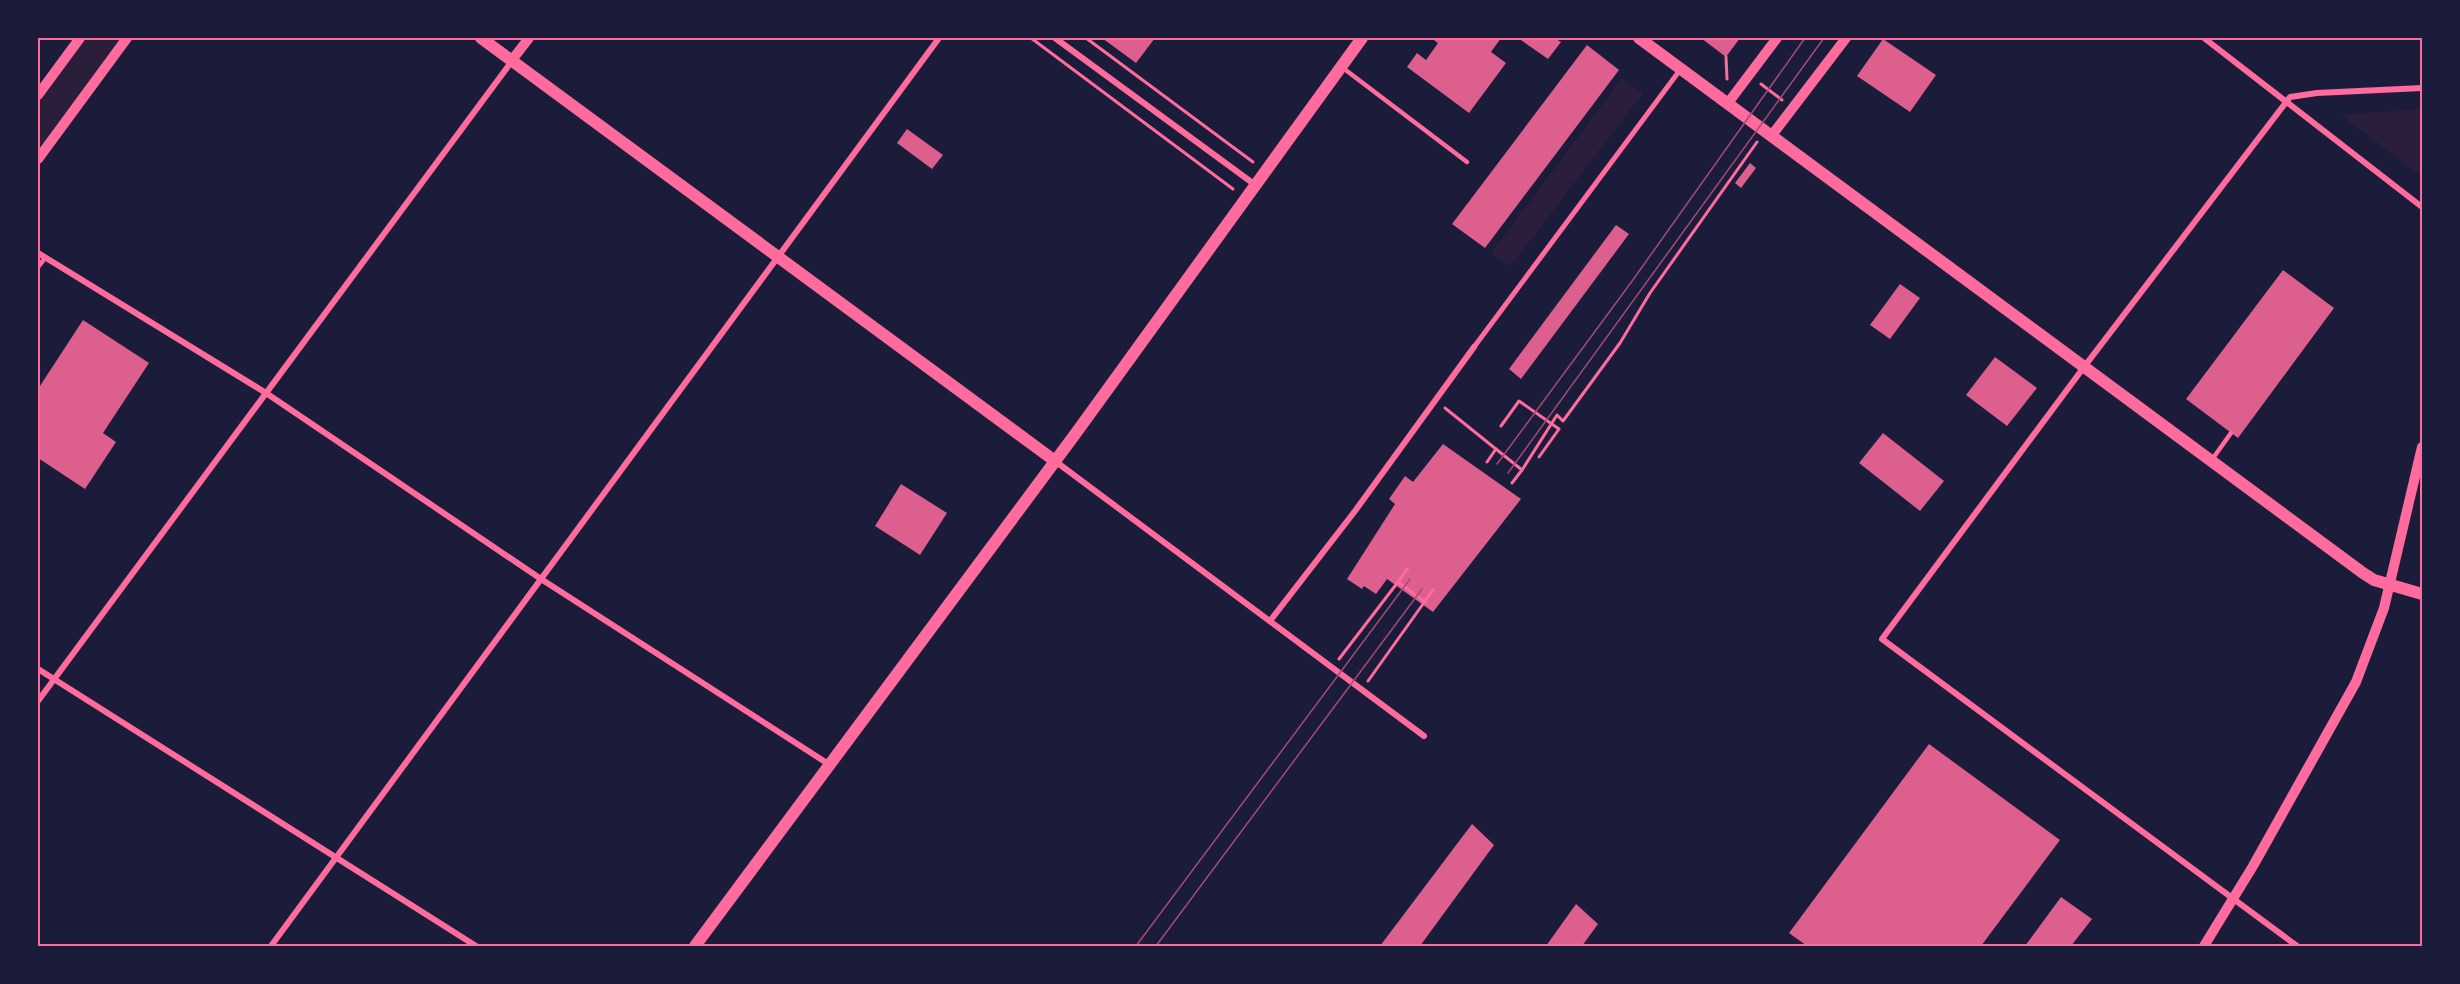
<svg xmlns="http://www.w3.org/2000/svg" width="2460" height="984" font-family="'Asap Condensed',sans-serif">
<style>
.green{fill:#2a1e3b}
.building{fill:#dd5f8e}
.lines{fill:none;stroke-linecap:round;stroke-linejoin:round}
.path{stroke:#ff6b9d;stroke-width:3}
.service{stroke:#ff6b9d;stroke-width:4.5}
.pedestrian{stroke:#ff6b9d;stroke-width:5}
.minor{stroke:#ff6b9d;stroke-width:6}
.tertiary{stroke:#ff6b9d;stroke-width:10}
.secondary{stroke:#ff6b9d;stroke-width:12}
.tram{stroke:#a44b75;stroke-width:1.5}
.neatline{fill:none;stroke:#ff6b9d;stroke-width:2}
</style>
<rect width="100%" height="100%" fill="#1b1b3a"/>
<g class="green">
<polygon points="80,38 127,38 38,159 38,95"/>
<polygon points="1622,78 1643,93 1510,267 1491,253"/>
<polygon points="2422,109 2422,177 2341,115"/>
</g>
<g class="building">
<polygon points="1102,38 1155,38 1136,63"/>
<polygon points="1431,38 1501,38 1491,52 1506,63 1469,113 1407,67 1417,53 1426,60 1438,43"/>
<polygon points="1518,38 1554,38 1561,42 1548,59"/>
<polygon points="1701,38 1740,38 1726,57"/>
<polygon points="1883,39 1936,75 1910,112 1857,76"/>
<polygon points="1587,45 1619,70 1485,248 1452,224"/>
<polygon points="907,129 943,155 932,169 897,143"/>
<polygon points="1750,163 1756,168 1741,188 1735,183"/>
<polygon points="1616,225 1629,234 1521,379 1509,369"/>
<polygon points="2283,270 2334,308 2238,438 2186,399"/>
<polygon points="1900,284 1920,298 1890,339 1870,325"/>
<polygon points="83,320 149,363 103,433 116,442 85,489 38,458 38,389"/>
<polygon points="1995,357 2037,388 2007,426 1966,395"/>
<polygon points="1883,433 1944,481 1920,511 1859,463"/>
<polygon points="1443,444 1521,499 1433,612 1387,579 1376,594 1364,586 1362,589 1347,579 1395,504 1389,499 1405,476 1413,482"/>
<polygon points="901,484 947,513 920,555 875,526"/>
<polygon points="1929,744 2060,840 1981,946 1807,946 1789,933"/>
<polygon points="1472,824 1494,845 1420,946 1380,946"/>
<polygon points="2061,897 2092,919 2071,946 2025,946"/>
<polygon points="1576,904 1598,924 1582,946 1546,946"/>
</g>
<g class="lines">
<g class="path">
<polyline points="1031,38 1233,189"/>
<polyline points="1086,38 1253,162"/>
<polyline points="1726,57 1727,79"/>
<polyline points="1761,84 1782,100"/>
<polyline points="1445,408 1522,470 1512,483"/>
<polyline points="1501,426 1519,401 1559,429 1539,457"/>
<polyline points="1487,462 1496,449"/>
<polyline points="1522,470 1557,415 1563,421 1620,343 1650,293 1757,142"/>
<polyline points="1408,568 1398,582 1425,602"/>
<polyline points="1339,659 1398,582"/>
<polyline points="1368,681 1433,590"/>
</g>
<g class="service">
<polyline points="1343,68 1467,162"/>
<polyline points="38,267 45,258"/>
<polyline points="2211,461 2231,433"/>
</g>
<polyline class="pedestrian" points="1474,347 1680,70"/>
<g class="minor">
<polyline points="1055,38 1254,184"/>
<polyline points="2204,38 2422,207"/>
<polyline points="38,253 266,393 541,579 830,765"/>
<polyline points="1055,461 1424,736"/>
<polyline points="1270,621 1355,511 1474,347"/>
<polyline points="38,669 476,946"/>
<polyline points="38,701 512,61"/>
<polyline points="271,946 939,38"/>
<polyline points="2297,946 1882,639 2084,367 2290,97 2317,93 2422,88"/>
</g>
<g class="tertiary">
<polyline points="512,60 529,38"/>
<polyline points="38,95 80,38"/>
<polyline points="1728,103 1777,38"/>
<polyline points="1772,135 1846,38"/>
<polyline points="38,159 127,38"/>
<polyline points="2204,946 2253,866 2356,682 2384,608 2422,447"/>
</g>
<g class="secondary">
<polyline points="481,38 1055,461"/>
<polyline points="1639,38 2363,573 2374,580 2422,594"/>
<polyline points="695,946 1076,433 1362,38"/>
</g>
<g class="tram">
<polyline points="1497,464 1630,284 1805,38"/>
<polyline points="1508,473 1824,38"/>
<polyline points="1136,946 1410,579"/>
<polyline points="1156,946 1422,589"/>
</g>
</g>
<rect width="2460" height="984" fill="none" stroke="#1b1b3a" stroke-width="78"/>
<rect x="39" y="39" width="2382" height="906" class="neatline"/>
</svg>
